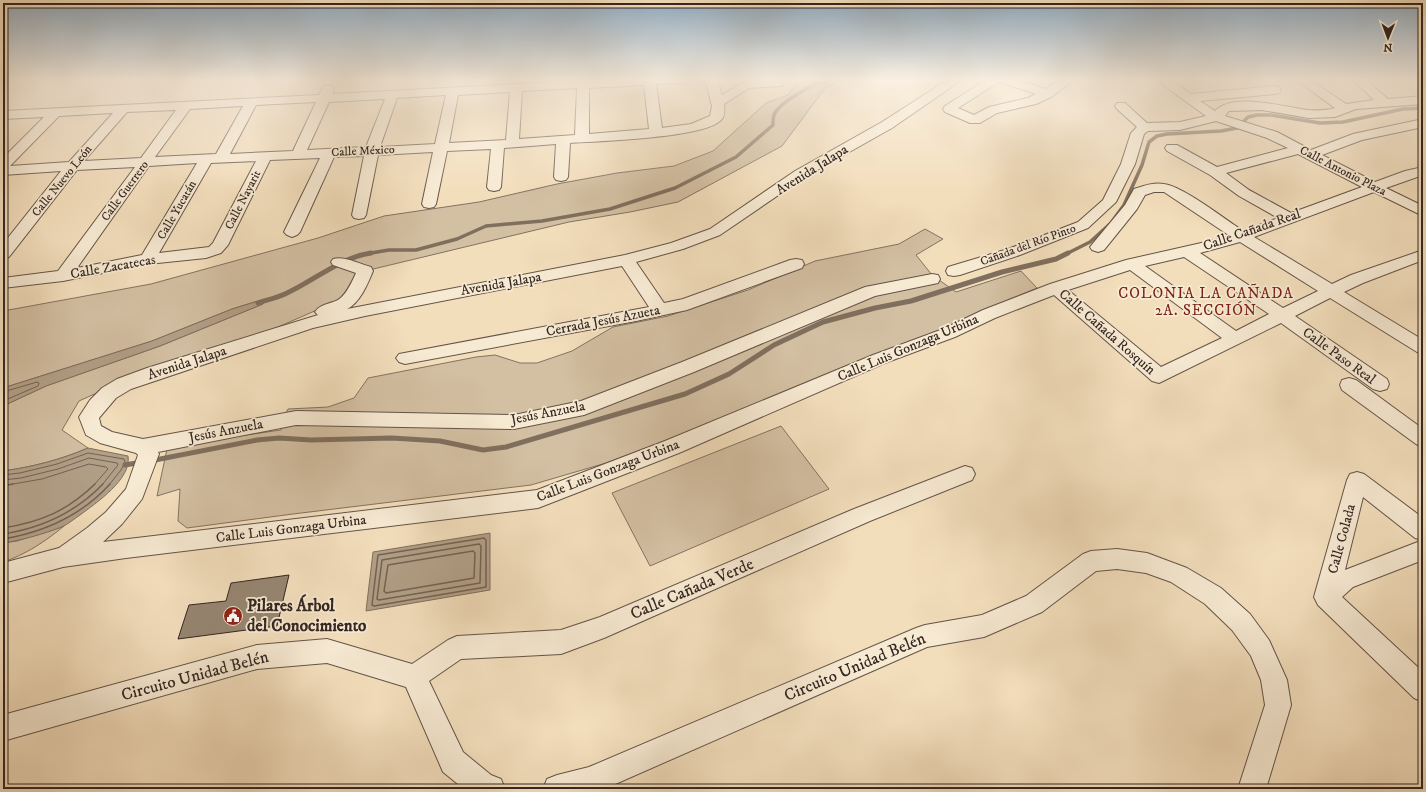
<svg xmlns="http://www.w3.org/2000/svg" width="1426" height="792" font-family="'IM FELL DW Pica',serif">
<style>
.green{fill:#d3bfa2;stroke:#847262}
.water{fill:#b29f87;stroke:#806f5e}
.lines{fill:none;stroke-linecap:round;stroke-linejoin:round}
.shore-far1{stroke:#736254;stroke-width:1}
.shore{stroke:#736254;stroke-width:1.5}
.stream-far1{stroke:#806f5e;stroke-width:3.5}
.stream{stroke:#806f5e;stroke-width:5}
.building{fill:#978672;stroke:#342621}
.minor-casing{stroke:#645448;stroke-width:2}
.minor{fill:#f7ead3;fill-rule:evenodd}
.labels{text-anchor:middle;dominant-baseline:central;stroke-width:3.5;stroke-linejoin:round;paint-order:stroke}
.far-street-label{font-size:12px;fill:#342621;stroke:#f7ead3}
.street-label{font-size:14px;fill:#342621;stroke:#f7ead3}
.neighbourhood-label{font-size:15px;letter-spacing:1px;fill:#7a1f14;stroke:#f7ead3}
.near-street-label{font-size:17px;fill:#342621;stroke:#f7ead3}
.near-poi-label{font-size:17px;font-weight:bold;fill:#342621;stroke:#f7ead3;text-anchor:start}
</style>
<rect width="100%" height="100%" fill="#f3debc"/>
<filter id="stains"><feTurbulence type="fractalNoise" baseFrequency=".005" numOctaves="4"/><feColorMatrix values="0 0 0 0 .2 0 0 0 0 .09 0 0 0 0 .02 0 0 0 .5 -.17"/></filter>
<radialGradient id="worn" r=".72"><stop offset=".6" stop-color="#630" stop-opacity="0"/><stop offset="1" stop-color="#630" stop-opacity=".3"/></radialGradient>
<g class="green">
<path d="M799,79H847L826,87L782,146L678,202L630,212L569,222L365,271L342,299L278,327L130,378L79,401L62,430L88,448C60,460 32,467 3,471V406L46,386L160,346L263,304V301H258L232,309L152,341L3,388V311L151,284L318,238L384,216L479,202L557,184L617,173L674,166L713,151L766,103L788,95Z"/>
<polygon points="925,229 943,239 916,255 932,275 956,292 1021,271 1037,288 804,388 606,463 531,485 293,514 187,528 178,521 180,489 157,496 167,449 232,437 281,430 284,417 288,409 328,407 354,398 368,378 476,357 495,355 520,363 537,363 572,351 613,327 668,316 748,290 815,261 899,244"/>
<polygon points="781,426 829,489 650,566 612,493"/>
<path d="M64,526C46,541 25,555 3,562V543L17,541Z"/>
</g>
<g class="water">
<polygon points="258,301 264,301 263,304 160,346 46,386 3,406 3,388 152,341 232,309"/>
<path d="M88,448L128,456C132,479 96,503 80,515C74,519 68,524 62,527C43,534 23,540 3,543V471C32,467 60,460 88,448Z"/>
<polygon points="490,533 490,590 366,611 373,552"/>
</g>
<g class="lines">
<g class="shore-far1">
<polyline points="3,392 37,382 39,383 38,386 3,401"/>
<polyline points="3,475 20,473 57,464 88,453 124,459 125,462 121,470 109,485"/>
<polyline points="3,480 21,478 58,469 89,458 117,463 118,465 102,485"/>
<polyline points="7,485 42,479 89,464 106,467 108,469 94,485"/>
</g>
<g class="shore">
<polyline points="3,486 13,484"/>
<path d="M3,528C41,522 67,511 95,484"/>
<path d="M3,534C42,528 75,513 103,484"/>
<polygon points="484,538 486,540 486,587 374,606 372,605 378,555"/>
<path d="M3,539C45,532 81,516 110,484"/>
<polygon points="479,544 481,546 480,583 379,600 377,599 382,560"/>
<polygon points="473,551 475,553 474,578 386,593 384,591 388,565"/>
</g>
<g class="stream-far1">
<path d="M365,254L389,250H416L457,239L486,226L542,221L610,209L675,188L736,157L773,125C773,122 773,118 774,115C779,102 814,84 827,79"/>
<polyline points="1066,254 1090,242 1111,223 1124,205 1142,165 1149,142 1157,136 1167,134 1221,131 1237,128 1248,117 1257,115 1271,115 1320,123 1343,122 1403,109 1423,108"/>
</g>
<g class="stream">
<path d="M258,303C267,300 276,298 285,294C314,281 339,258 371,253"/>
<polyline points="150,461 257,440 279,438 311,440 392,438 440,441 483,450 506,447 685,394 729,374 774,345 823,322 875,308 911,301 1002,272 1056,259 1068,253"/>
<polyline points="125,465 142,462"/>
</g>
</g>
<polygon class="building" points="289,575 277,626 178,639 189,605 226,601 231,583"/>
<g class="lines">
<defs>
<g id="minor">
<path d="M574,79H586L587,81L691,79L689,82L685,83L656,84L662,128L691,124L710,116L712,106L705,79H717L722,95L746,81L786,79L782,86L749,88L724,104C725,111 725,117 720,121C702,138 598,141 570,143L568,177L566,180L561,181L556,180L554,177L556,144L504,148L501,187L499,190L494,191L489,190L487,187L491,149L447,151L436,204L434,207L429,208L424,207L422,204L433,152L378,155L366,215L364,218L359,219L354,218L352,215L364,156L334,157L300,232L297,235L292,237L287,235L284,232L320,158L270,160L228,245L221,253L206,258L148,264L63,281L3,288V278L58,271L135,167L77,170L9,257L3,259V244L61,171L3,175V158L44,117L3,119V111L319,95L324,86H332L334,89L332,94L575,81ZM644,85L649,129L589,134V88ZM577,88L575,135L519,139L522,91ZM510,92L506,140L449,143L458,95ZM446,95L435,144L380,147L397,98ZM385,99L366,147L307,150L329,102ZM316,102L293,151L230,154L256,105ZM243,106L216,154L155,157L190,109ZM176,110L141,158L84,161L127,112ZM113,113L69,162L10,166L59,116ZM256,161L213,243L209,247L159,253L211,163ZM197,163L142,255L77,268L149,166Z"/>
<path d="M949,79H963L892,128L805,177L720,235L683,249L636,262L664,303L683,299L790,260L796,259L802,260L804,264L802,268L687,310L636,321L405,364L399,362L396,358L399,354L649,307L622,266L365,316L313,328L131,389L116,398L99,418L101,426L112,432L143,439L296,411L514,415L581,401L682,362L865,287L932,274L938,275L940,279L938,283L875,296L694,372L584,415L514,429L296,425L158,452L159,454L142,499L122,524L103,542L537,490L665,441L873,355L943,329L983,310L1050,284L1126,260L1219,239L1230,236L1164,192H1154L1145,195L1137,209L1104,250L1098,252L1092,250L1090,247L1125,205L1134,189C1143,186 1154,182 1164,184C1182,186 1225,219 1243,231L1278,218L1239,196L1210,175L1167,151L1165,148L1167,145H1177L1217,167L1288,148L1267,138L1216,121L1180,130L1148,131L1144,134L1135,164L1116,202L1088,228L1020,255L960,275L954,276L948,275L946,271L948,267L1008,249L1078,222L1103,200L1121,164L1131,133L1137,127L1117,109L1115,106L1117,103H1125L1147,123L1180,122L1206,116L1155,79H1169L1191,94L1275,86L1279,87L1281,90L1279,93L1275,94L1200,101L1215,111C1234,92 1283,107 1308,110C1316,111 1324,110 1332,109L1335,108L1295,79H1309L1346,104L1374,100L1352,79H1365L1388,99L1423,96V104L1356,109L1335,117L1309,118L1262,110L1229,111L1225,116L1277,132L1311,150L1353,134L1423,119V127L1362,140L1322,155L1375,182L1405,171L1423,167V175L1386,188L1423,206V216L1374,192L1254,237L1332,284L1351,275L1423,250V260L1363,283L1344,292L1423,340V354L1417,352L1330,298L1295,316L1387,379L1389,384L1387,389L1380,391L1373,389L1281,323L1159,383L1152,381L1054,295L995,318L955,337L885,363L679,453L538,508L126,558L63,567L3,583V563L59,548L87,528L106,512L126,489L138,455L136,453L100,443L86,435L79,417L90,400L102,388L117,379L147,368L318,315L315,312C320,304 330,304 338,300C346,295 352,282 356,273L333,265L331,262L333,259C345,256 359,264 371,267L373,271C368,283 360,303 347,309L625,255L671,243L710,229L795,171L882,122ZM1298,154L1362,187L1291,213L1249,190L1226,173ZM1240,242L1318,291L1283,308L1200,253ZM1184,257L1269,314L1236,331L1145,266ZM1130,270L1222,338L1161,367L1068,290Z"/>
<path d="M987,79H1014L1046,89L1061,79H1075L1051,97L1036,104L997,113L980,123H970L945,112L943,109L945,106ZM999,82L1036,94L1028,98L989,107L974,115L958,108Z"/>
<polygon points="1349,378 1356,380 1423,429 1423,447 1416,444 1342,390 1340,385 1342,380"/>
<polygon points="965,466 972,468 975,474 972,480 870,521 604,638 561,654 461,659 429,681 463,752 491,775 501,779 505,789 464,789 443,772 406,687 327,663 257,669 3,741 3,715 257,645 327,639 412,664 448,640 457,636 561,630 600,617 854,509"/>
<path d="M1357,472L1364,474L1423,518V560L1353,587L1342,597L1423,672V702L1414,698L1318,605L1314,597L1347,480L1350,474ZM1363,497L1415,538L1423,540L1345,570Z"/>
<polygon points="1117,549 1147,553 1187,568 1221,588 1250,614 1269,640 1287,680 1291,705 1266,789 1238,789 1265,705 1261,680 1251,656 1232,630 1205,604 1171,582 1146,573 1117,569 1096,571 1042,612 984,637 927,647 604,789 543,789 547,779 557,775 589,767 916,628 925,625 982,615 1026,596 1083,554 1091,551"/>
</g>
</defs>
<use href="#minor" class="minor-casing"/>
<use href="#minor" class="minor"/>
</g>
<linearGradient id="sky" x2="0" y2="1"><stop stop-color="#92acc1"/><stop offset="0.42" stop-color="#faf0e1"/><stop offset="1" stop-color="#faf0e1" stop-opacity="0"/></linearGradient>
<rect width="1426" height="190" fill="url(#sky)"/>
<defs>
<symbol id="civic-disc" viewBox="-11 -11 22 22"><circle r="9.5" fill="#8f2418" stroke="#f7ead3"/><path d="M-.6-6.5H3V-4.5H.6V-3L4-1V1h2V6H-6V1h2V-1L-.6-3ZM-1.2 2.5V6h2.4V2.5Z" fill="#fff"/></symbol>
</defs>
<g fill-rule="evenodd">
<use href="#civic-disc" x="222" y="605" width="22" height="22"/>
</g>
<g class="labels">
<g class="far-street-label">
<text transform="translate(363 151) rotate(-3)">Calle México</text>
<text transform="translate(1343 171) rotate(27)">Calle Antonio Plaza</text>
<text transform="translate(62 181) rotate(-51)">Calle Nuevo León</text>
<text transform="translate(125 191) rotate(-54)">Calle Guerrero</text>
<text transform="translate(243 200) rotate(-63)">Calle Nayarit</text>
<text transform="translate(177 210) rotate(-60)">Calle Yucatán</text>
<text transform="translate(1028 245) rotate(-20)">Cañada del Río Pinto</text>
</g>
<g class="street-label">
<text transform="translate(812 170) rotate(-32)">Avenida Jalapa</text>
<text transform="translate(1252 230) rotate(-19)">Calle Cañada Real</text>
<text transform="translate(113 267) rotate(-10)">Calle Zacatecas</text>
<text transform="translate(501 284) rotate(-10)">Avenida Jalapa</text>
<text transform="translate(603 321) rotate(-11)">Cerrada Jesús Azueta</text>
<text transform="translate(1107 332) rotate(41)">Calle Cañada Rosquín</text>
<text transform="translate(908 348) rotate(-23)">Calle Luis Gonzaga Urbina</text>
<text transform="translate(1339 356) rotate(36)">Calle Paso Real</text>
<text transform="translate(187 363) rotate(-18)">Avenida Jalapa</text>
<text transform="translate(548 413) rotate(-11)">Jesús Anzuela</text>
<text transform="translate(226 431) rotate(-11)">Jesús Anzuela</text>
<text transform="translate(608 471) rotate(-21)">Calle Luis Gonzaga Urbina</text>
<text transform="translate(291 529) rotate(-7)">Calle Luis Gonzaga Urbina</text>
<text transform="translate(1342 539) rotate(-75)">Calle Colada</text>
</g>
<g class="neighbourhood-label">
<text x="1206" y="293">COLONIA LA CAÑADA<tspan x="1206" dy="17">2A. SECCIÓN</tspan></text>
</g>
<g class="near-street-label">
<text transform="translate(692 589) rotate(-23)">Calle Cañada Verde</text>
<text transform="translate(855 667) rotate(-23)">Circuito Unidad Belén</text>
<text transform="translate(195 676) rotate(-15)">Circuito Unidad Belén</text>
</g>
<g class="near-poi-label">
<text x="247" y="606">Pilares Árbol<tspan x="247" dy="20">del Conocimiento</tspan></text>
</g>
</g>
<rect width="1426" height="792" fill="none" stroke="#f3debc" stroke-width="16"/>
<rect x="4" y="4" width="1418" height="784" fill="none" stroke="#342621" stroke-width="2"/>
<rect x="8" y="8" width="1410" height="776" fill="none" stroke="#342621"/>
<g transform="translate(1388 38) rotate(181)" stroke="#f7ead3" stroke-width="3" paint-order="stroke">
<path d="M0-3L7 15L0 10L-7 15Z" fill="#342621"/>
<text y="-6" font-size="11" font-weight="bold" text-anchor="middle" fill="#342621">N</text>
</g>
<rect width="100%" height="100%" filter="url(#stains)"/>
<rect width="100%" height="100%" fill="url(#worn)"/>
</svg>
